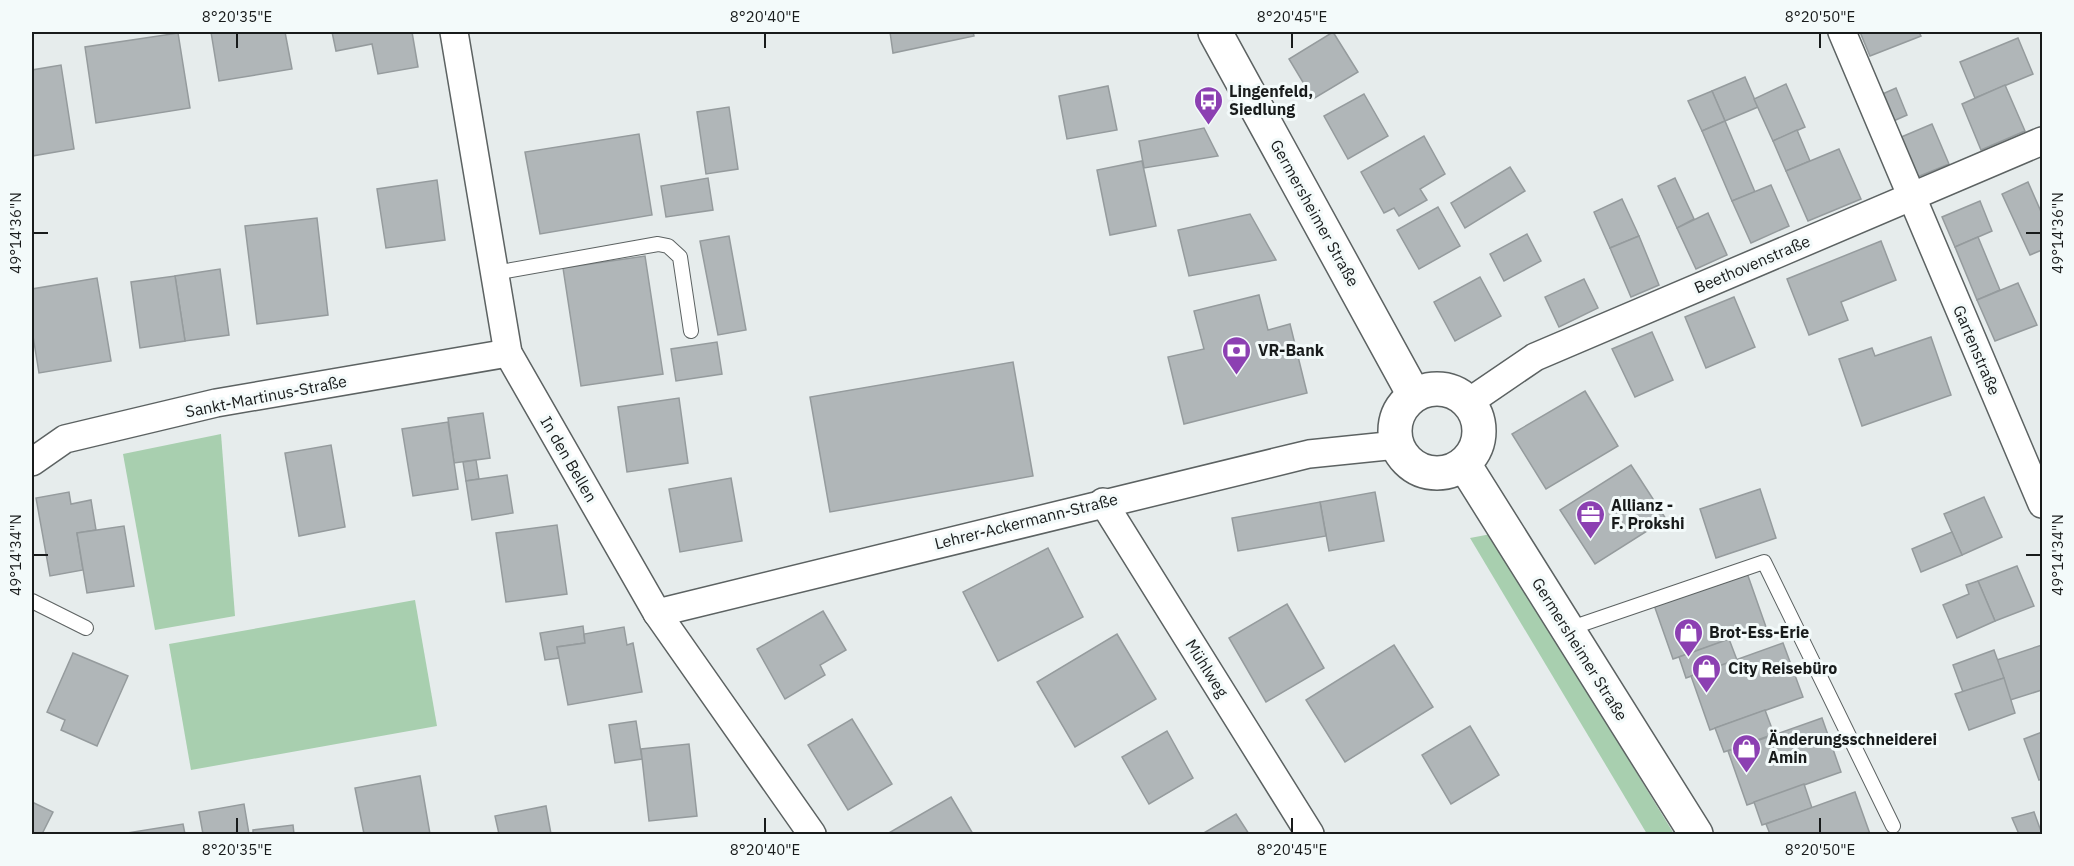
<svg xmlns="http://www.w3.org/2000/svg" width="2074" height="866" font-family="'IBM Plex Sans',sans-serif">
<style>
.green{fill:#a8cfaf}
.building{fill:#b0b6b8;stroke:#959b9d;stroke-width:1.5}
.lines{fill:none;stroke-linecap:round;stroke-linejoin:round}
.service-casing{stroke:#5c6262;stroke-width:16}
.minor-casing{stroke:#5c6262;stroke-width:30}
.secondary-casing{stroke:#5c6262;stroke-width:36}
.service{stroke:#fff;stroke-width:14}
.minor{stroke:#fff;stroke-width:27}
.secondary{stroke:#fff;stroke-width:33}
.ticks{fill:none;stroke:#181b1b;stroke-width:2}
.labels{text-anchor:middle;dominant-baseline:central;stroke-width:6;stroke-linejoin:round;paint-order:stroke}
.poi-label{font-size:16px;font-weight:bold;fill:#181b1b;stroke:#f3fafa;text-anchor:start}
.street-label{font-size:16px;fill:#181b1b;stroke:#f3fafa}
.neatline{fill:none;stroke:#181b1b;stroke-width:2}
.ticks-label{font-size:15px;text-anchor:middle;fill:#181b1b}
</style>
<rect width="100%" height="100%" fill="#e6ecec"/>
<g class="green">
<polygon points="221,434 235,616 155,630 123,454"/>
<polygon points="1491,534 1674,834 1647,834 1470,538"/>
<polygon points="415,600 437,726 191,770 169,644"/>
</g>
<g class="building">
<polygon points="211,32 285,32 292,69 219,81"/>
<polygon points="332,32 412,32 418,67 378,74 372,44 336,51"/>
<polygon points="890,32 973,32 974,36 893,53"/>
<polygon points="1333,32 1358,72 1313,99 1289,59"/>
<polygon points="1860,32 1919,32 1921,36 1870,56"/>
<polygon points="178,33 190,108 96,123 85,47"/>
<polygon points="2018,38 2033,74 1975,98 1960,62"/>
<polygon points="61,65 74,149 32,156 32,70"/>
<polygon points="1745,77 1758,107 1725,121 1712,91"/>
<polygon points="1786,84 1805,127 1773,141 1754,99"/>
<polygon points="2005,85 2025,131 1981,150 1962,104"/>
<polygon points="1108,86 1117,130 1067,139 1059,96"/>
<polygon points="1896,88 1907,115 1889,123 1878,96"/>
<polygon points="1712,91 1725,121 1702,131 1688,101"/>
<polygon points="1364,94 1388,136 1348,159 1324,116"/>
<polygon points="729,107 738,169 706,174 697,112"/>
<polygon points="1725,121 1755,192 1732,201 1702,131"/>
<polygon points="1932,124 1949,164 1915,178 1899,138"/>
<polygon points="1204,128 1218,156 1144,168 1139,141"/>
<polygon points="1797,130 1810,161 1786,171 1773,141"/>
<polygon points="639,134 652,215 540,234 525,152"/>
<polygon points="1424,136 1445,174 1420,189 1427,200 1399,216 1394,208 1384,213 1361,172"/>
<polygon points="1839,149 1861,199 1808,221 1786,171"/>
<polygon points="1142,161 1156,226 1110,235 1097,170"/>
<polygon points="1510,167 1525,191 1465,228 1451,203"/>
<polygon points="708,178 713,210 666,217 661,186"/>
<polygon points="1675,178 1694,219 1677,228 1658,186"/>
<polygon points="437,180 445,240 386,248 377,189"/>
<polygon points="2028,182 2042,214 2042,250 2030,255 2002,194"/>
<polygon points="1771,185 1789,226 1751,243 1732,201"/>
<polygon points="1622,199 1639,236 1610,248 1594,212"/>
<polygon points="1980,201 1992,231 1955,247 1942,217"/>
<polygon points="1438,207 1460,246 1419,269 1397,230"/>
<polygon points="1708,213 1727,255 1696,269 1677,228"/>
<polygon points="1250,214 1276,260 1189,276 1178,230"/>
<polygon points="317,218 328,315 257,324 245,226"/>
<polygon points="1527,234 1541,261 1504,281 1490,254"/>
<polygon points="729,236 746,330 718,335 700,241"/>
<polygon points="1639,236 1659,285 1631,297 1610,248"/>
<polygon points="1978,237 2000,290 1977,300 1955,247"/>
<polygon points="1881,241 1896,280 1841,302 1848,320 1809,335 1787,279"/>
<polygon points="645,256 663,374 581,386 563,268"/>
<polygon points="220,269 229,335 185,341 175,276"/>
<polygon points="175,276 185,341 140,348 131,282"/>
<polygon points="1480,277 1501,316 1455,341 1434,302"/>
<polygon points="97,278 111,361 39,373 32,330 32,289"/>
<polygon points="1584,279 1598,308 1559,327 1545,297"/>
<polygon points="2018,283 2037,325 1995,341 1977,300"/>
<polygon points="1259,295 1268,330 1290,324 1307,393 1184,424 1168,357 1204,349 1194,311"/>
<polygon points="1734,297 1755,347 1706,368 1685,317"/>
<polygon points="1652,332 1673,380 1635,397 1612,349"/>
<polygon points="1931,337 1951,395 1862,426 1839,359 1872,348 1875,356"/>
<polygon points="717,342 722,374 676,381 671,349"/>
<polygon points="1013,362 1033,476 830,512 810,397"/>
<polygon points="1585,391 1618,446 1546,489 1512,434"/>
<polygon points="679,398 688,463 627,472 618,407"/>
<polygon points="483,413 490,458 454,463 448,418"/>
<polygon points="448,422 458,489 413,496 402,429"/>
<polygon points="331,445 345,527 299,536 285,453"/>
<polygon points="476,460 479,479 466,481 463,462"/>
<polygon points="1631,465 1666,519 1595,564 1560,510"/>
<polygon points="507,475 513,513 472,520 466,481"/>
<polygon points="731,478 742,541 680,552 669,489"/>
<polygon points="1760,489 1776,538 1716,558 1700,509"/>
<polygon points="69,492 71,504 91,500 96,530 77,533 83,570 50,576 36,498"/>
<polygon points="1375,492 1384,541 1329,551 1320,502"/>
<polygon points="1984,497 2002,537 1962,555 1944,514"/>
<polygon points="1320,502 1326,536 1238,551 1232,518"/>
<polygon points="557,525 567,594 506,602 496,533"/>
<polygon points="124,526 134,586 87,593 77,533"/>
<polygon points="1952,532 1962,555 1921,572 1912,549"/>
<polygon points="1048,548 1083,617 998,661 963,592"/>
<polygon points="2017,566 2034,606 1995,621 1978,581"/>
<polygon points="1747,573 1766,627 1673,659 1654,605"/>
<polygon points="1978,581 1995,621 1957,638 1943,605 1969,594 1966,585"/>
<polygon points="1287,604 1324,668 1266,702 1229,638"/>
<polygon points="823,611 846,650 820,665 825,675 785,699 757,649"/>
<polygon points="583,626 585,643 557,647 559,658 545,660 540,633"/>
<polygon points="624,627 627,645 633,643 642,692 568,705 557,647 585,643 584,634"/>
<polygon points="1117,634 1156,699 1075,747 1037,682"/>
<polygon points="1729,639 1737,660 1686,678 1679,657"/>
<polygon points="1783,643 1803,697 1710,730 1691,676"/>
<polygon points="1394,645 1433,707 1345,762 1306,700"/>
<polygon points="2042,645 2042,690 2010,700 1997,660"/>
<polygon points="1994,650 2004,678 1963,692 1953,665"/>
<polygon points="73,653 128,676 97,746 61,730 65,720 47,712"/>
<polygon points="2004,678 2015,713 1969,730 1955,694"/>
<polygon points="1765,710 1774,734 1724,752 1715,728"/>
<polygon points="1822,718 1841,772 1747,805 1728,751"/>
<polygon points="852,719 892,784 848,810 808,745"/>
<polygon points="636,721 642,759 615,763 609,725"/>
<polygon points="1470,726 1499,775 1451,804 1422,755"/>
<polygon points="1167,731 1193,778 1149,804 1122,757"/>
<polygon points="2042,732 2042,779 2039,780 2024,739"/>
<polygon points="689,744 697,816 649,821 641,749"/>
<polygon points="420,776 430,834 364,834 355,788"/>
<polygon points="1804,784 1812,808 1762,825 1754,802"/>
<polygon points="1855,792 1870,834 1770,834 1766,824"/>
<polygon points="951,797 973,834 887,834"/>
<polygon points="32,802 53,812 42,834 32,834"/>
<polygon points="244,804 249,834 203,834 199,812"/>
<polygon points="546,806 551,834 499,834 495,816"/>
<polygon points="2034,812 2042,834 2019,834 2012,818"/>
<polygon points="1236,814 1249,834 1202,834"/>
<polygon points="183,824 185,834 121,834"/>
<polygon points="293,825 294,834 253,834 253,830"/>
</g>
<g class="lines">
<defs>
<g id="service">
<polyline points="495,273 658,244 668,246 680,257 691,331"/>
<polyline points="32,601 86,628"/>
<polyline points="1568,629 1764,562 1893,826"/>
</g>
<g id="minor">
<polyline points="454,32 508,353 657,613 812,834"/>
<polyline points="1842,32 2042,504"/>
<polyline points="1469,402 1535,357 2042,141"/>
<polyline points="32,462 65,439 216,403 508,353"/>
<polyline points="1103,502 1310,834"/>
<polyline points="657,613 1309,454 1397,445"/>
</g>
<g id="secondary">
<polyline points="1215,32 1414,395"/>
<circle cx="1437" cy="431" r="42"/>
<polyline points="1464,464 1696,834"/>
</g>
</defs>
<use href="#service" class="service-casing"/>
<use href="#minor" class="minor-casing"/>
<use href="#secondary" class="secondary-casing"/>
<use href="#service" class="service"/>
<use href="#minor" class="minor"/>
<use href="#secondary" class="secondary"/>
</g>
<path class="ticks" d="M237,33V48M765,33V48M1292,33V48M1820,33V48M33,233H48M2026,233H2041M33,555H48M2026,555H2041M237,818V833M765,818V833M1292,818V833M1820,818V833"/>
<defs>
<symbol id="bus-pin" viewBox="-11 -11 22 30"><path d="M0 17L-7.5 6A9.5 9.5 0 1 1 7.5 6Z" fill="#8c40b2" stroke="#f3fafa"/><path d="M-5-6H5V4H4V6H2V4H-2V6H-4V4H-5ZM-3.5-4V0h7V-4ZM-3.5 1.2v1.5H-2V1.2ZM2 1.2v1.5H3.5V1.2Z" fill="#fff"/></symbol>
<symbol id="bank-pin" viewBox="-11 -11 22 30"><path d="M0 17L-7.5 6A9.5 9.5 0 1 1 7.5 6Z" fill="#8c40b2" stroke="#f3fafa"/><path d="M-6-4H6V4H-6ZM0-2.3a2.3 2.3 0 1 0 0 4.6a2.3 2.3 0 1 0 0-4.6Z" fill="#fff"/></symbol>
<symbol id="office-pin" viewBox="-11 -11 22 30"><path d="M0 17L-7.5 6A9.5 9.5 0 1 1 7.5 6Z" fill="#8c40b2" stroke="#f3fafa"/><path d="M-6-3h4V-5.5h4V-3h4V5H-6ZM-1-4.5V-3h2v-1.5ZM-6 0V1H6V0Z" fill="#fff"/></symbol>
<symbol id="shop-pin" viewBox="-11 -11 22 30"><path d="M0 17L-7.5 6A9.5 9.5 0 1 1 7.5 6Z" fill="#8c40b2" stroke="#f3fafa"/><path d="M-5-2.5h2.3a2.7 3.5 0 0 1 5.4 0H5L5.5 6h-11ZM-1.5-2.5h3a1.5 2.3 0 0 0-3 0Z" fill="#fff"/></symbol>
</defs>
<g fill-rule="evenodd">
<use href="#bus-pin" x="1192" y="84" width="33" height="45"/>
<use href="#bank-pin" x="1220" y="334" width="33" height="45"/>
<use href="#office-pin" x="1574" y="498" width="33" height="45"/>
<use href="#shop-pin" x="1672" y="616" width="33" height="45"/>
<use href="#shop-pin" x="1690" y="652" width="33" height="45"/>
<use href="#shop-pin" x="1730" y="732" width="33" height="45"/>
</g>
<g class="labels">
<g class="poi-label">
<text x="1229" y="91">Lingenfeld,<tspan x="1229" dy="18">Siedlung</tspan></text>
<text x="1258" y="350">VR-Bank</text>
<text x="1611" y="505">Allianz -<tspan x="1611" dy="18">F. Prokshi</tspan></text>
<text x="1709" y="632">Brot-Ess-Erie</text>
<text x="1728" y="668">City Reisebüro</text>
<text x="1768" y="739">Änderungsschneiderei<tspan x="1768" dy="18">Amin</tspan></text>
</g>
<g class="street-label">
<text transform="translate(1315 213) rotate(61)">Germersheimer Straße</text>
<text transform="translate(1752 264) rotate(-23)">Beethovenstraße</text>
<text transform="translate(1977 350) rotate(67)">Gartenstraße</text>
<text transform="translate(266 396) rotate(-11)">Sankt-Martinus-Straße</text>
<text transform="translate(569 459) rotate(60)">In den Bellen</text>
<text transform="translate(1026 521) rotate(-14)">Lehrer-Ackermann-Straße</text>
<text transform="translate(1580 649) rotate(58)">Germersheimer Straße</text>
<text transform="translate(1207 668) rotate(58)">Mühlweg</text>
</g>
</g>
<rect width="2074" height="866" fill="none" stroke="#f3fafa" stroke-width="66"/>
<rect x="33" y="33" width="2008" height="800" class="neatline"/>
<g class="ticks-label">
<text x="237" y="22">8°20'35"E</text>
<text x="765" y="22">8°20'40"E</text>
<text x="1292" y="22">8°20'45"E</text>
<text x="1820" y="22">8°20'50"E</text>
<text transform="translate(16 233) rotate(-90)" y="5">49°14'36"N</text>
<text transform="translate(2058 233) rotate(-90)" y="5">49°14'36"N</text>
<text transform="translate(16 555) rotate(-90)" y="5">49°14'34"N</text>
<text transform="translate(2058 555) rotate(-90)" y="5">49°14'34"N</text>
<text x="237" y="855">8°20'35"E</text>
<text x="765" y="855">8°20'40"E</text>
<text x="1292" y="855">8°20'45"E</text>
<text x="1820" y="855">8°20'50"E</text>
</g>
</svg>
